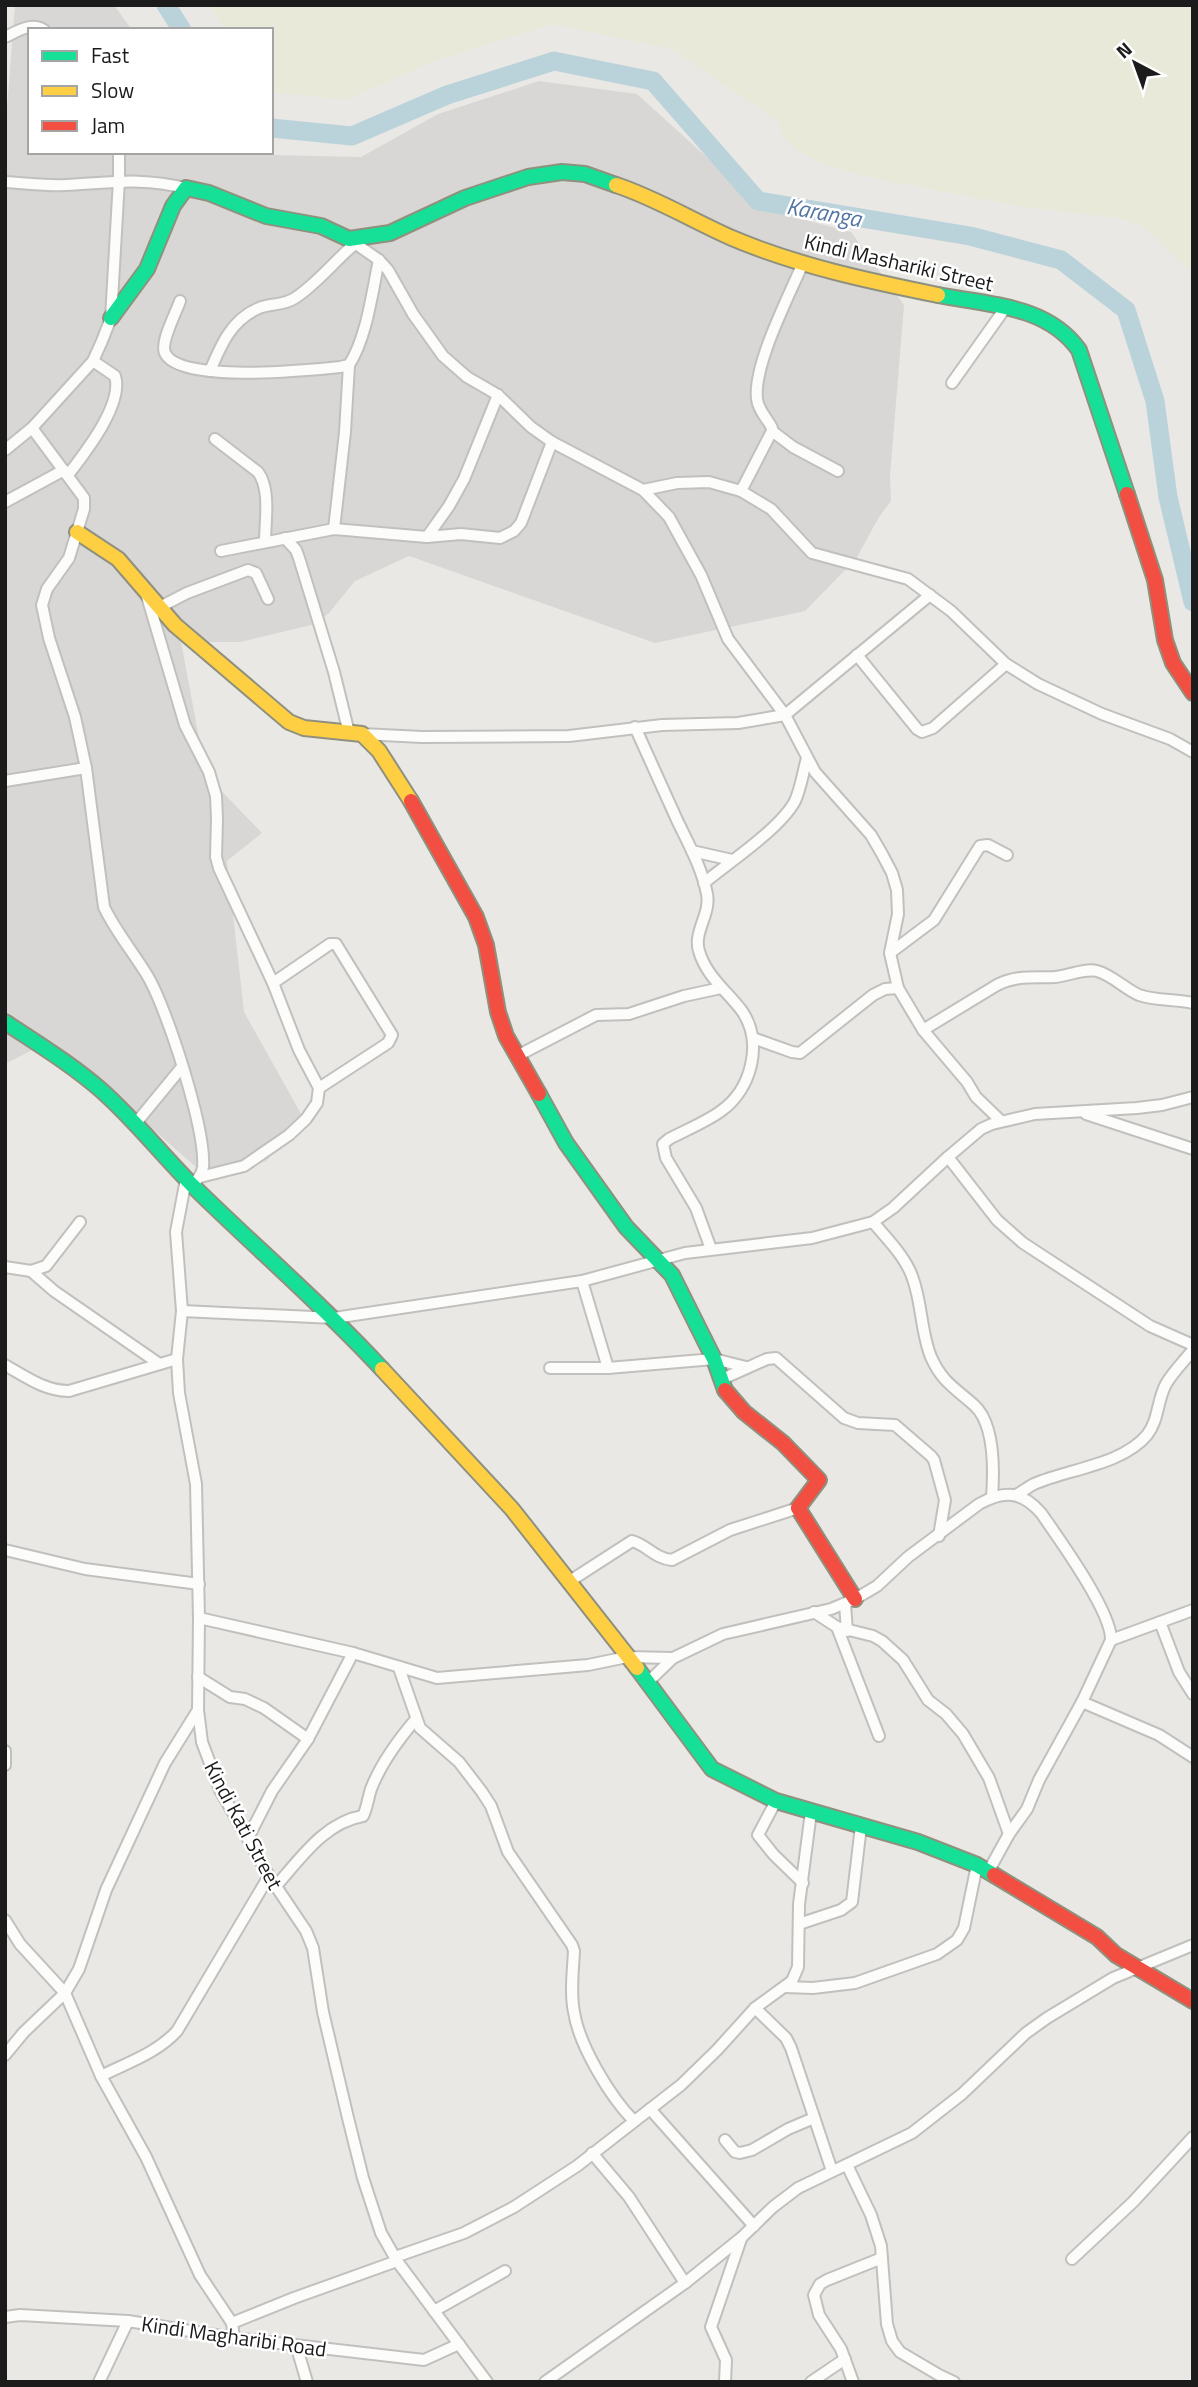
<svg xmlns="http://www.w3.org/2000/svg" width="1198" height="2387" font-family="'Titillium Web',sans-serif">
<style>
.residential{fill:#d9d7d5}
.farmland{fill:#e8e9d8}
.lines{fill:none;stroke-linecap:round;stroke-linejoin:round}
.river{stroke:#bad2da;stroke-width:19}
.street-casing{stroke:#c1c0be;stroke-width:14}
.fast-casing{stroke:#8f917e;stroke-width:18}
.slow-casing{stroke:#8f917e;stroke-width:18}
.jam-casing{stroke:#8f917e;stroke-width:18}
.street{stroke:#fcfcfb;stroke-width:10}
.fast{stroke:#16e098;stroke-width:14}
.slow{stroke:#ffcf43;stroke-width:14}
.jam{stroke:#f24e42;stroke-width:14}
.labels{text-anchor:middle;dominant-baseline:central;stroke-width:5;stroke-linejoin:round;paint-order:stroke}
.street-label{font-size:21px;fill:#1b1b1b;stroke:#fff}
.water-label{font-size:23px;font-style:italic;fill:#5274a1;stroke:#fff}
</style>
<rect width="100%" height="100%" fill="#eae8e4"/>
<polygon class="residential" points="15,5 114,5 132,30 30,30 30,152 266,152 271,155 361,157 438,114 539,81 637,94 764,209 851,232 904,305 890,476 891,501 879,517 856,559 805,611 655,643 409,556 355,581 329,613 315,624 240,642 181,642 206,775 262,833 227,861 244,1012 304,1119 266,1161 212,1181 125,1105 40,1046 5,1064 5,133"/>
<polygon class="farmland" points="209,5 1193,5 1193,273 1146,229 1120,218 1022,207 869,177 828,166 798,151 783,135 778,121 672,49 553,24 434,61 346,100 271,92 271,30 226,30"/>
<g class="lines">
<g class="river">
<polyline points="166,5 182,30"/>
<polyline points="271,128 352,136 447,95 554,61 653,81 758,201 970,236 1061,260 1126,310 1155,401 1168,497 1193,602"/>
</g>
<defs>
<g id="street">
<path d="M5,37C18,31 31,22 44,30"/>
<path d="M5,182C25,183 46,186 66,185C111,183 140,177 186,188"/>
<polyline points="349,239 379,260 388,270 413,314 443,356 467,377 498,395 531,427 552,442 643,490 677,483 709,482 741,491 771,509 812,553 908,579 951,611 1006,664 1038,684 1102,714 1170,739 1193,752"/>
<path d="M180,301C176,313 160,342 165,353C179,384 310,370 340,367L349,365C367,337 372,292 379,260"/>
<path d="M210,371C221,345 231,320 259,308C271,303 283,306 295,298C318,283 335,260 356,243"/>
<polyline points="952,383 1006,307"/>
<path d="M32,428L84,498V509L69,558L47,589L42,605L49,638L75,717L86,768L104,907C116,932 133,952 147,975C167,1008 206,1130 203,1167C202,1175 197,1180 192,1185"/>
<polyline points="772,431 793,447 838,471"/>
<path d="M215,439L258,472C271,490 265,521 265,542"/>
<polyline points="5,450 32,428 93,361 102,341 111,318 119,180 119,152"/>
<path d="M68,475C84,454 124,404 115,376L93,361"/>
<polyline points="643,490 669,517 701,575 728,639 785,715 815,772 871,835 882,854 892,873 897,890 898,914 890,953 898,988 923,1030 967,1082 976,1097 1001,1121"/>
<path d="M741,491L772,431V428C767,418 758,410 757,399C753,365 789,296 803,263"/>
<polyline points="5,502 64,470"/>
<polyline points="334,529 345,432 349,365"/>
<polyline points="427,537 449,506 464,479 498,395"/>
<polyline points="285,538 296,550 299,558 334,672 349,733"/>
<polyline points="221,551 334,529 427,537 461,534 500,538 514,531 521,523 552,442"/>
<polyline points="146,593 185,725 209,772 216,796 217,819 216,857 219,868 273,983 299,1050 319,1088 317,1103 306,1119 289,1135 244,1166 200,1177"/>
<polyline points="158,608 187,593 248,570 256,573 268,599"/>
<polyline points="857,655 917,729 922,732 933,728 1006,664"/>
<path d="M635,727C649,758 663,789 677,820C688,843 702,868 707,894C711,914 693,932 699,951C706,976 727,991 742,1011C764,1043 751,1090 721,1111C706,1122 686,1130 669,1139L663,1144L666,1158L696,1208L711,1249"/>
<polyline points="362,734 422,737 569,736 662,725 738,723 785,715 930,595"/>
<polyline points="5,781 86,768"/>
<polyline points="692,851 732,860"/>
<path d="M704,883C729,862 780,829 795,801C801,788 803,772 807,758"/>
<polyline points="890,953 934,920 980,846 988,845 1007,855"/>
<polyline points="273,983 330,944 336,944 392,1035 388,1043 319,1088"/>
<path d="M923,1030L997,985C1016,975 1034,978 1055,977C1068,976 1084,968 1097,971C1112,975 1125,989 1139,995C1156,1001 1175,999 1193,1003"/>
<polyline points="753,1038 792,1052 800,1053 873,995 885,989 898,988"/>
<polyline points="517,1056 596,1015 629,1014 684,996 721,988"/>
<polyline points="1086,1114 1193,1149"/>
<polyline points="136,1123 182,1067"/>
<polyline points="948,1157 997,1220 1023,1243 1150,1326 1193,1345"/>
<polyline points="186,1179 176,1232 182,1311 177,1359 179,1393 196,1484 199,1618 198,1710 202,1742 220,1790 269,1876 306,1931 313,1948 323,2012 348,2118 363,2178 381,2233 397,2261 487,2382"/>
<path d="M873,1222C887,1239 906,1257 913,1279C922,1304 921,1333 931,1357C942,1382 955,1388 974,1405C995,1424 994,1470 992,1497"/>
<polyline points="5,1267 31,1271 46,1266 80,1222"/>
<polyline points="31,1271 54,1291 158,1363"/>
<polyline points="582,1281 608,1368"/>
<polyline points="182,1311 334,1318 582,1281 685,1253 812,1238 873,1222 893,1208 948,1157 981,1129 992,1124 1035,1114 1137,1108 1162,1105 1193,1097"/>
<path d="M5,1365C26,1377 45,1391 69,1391L177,1359"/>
<polyline points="550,1368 608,1368 714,1359 746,1367"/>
<polyline points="720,1380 767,1359 776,1358 844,1418 858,1423 895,1425 931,1456 934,1460 945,1500 939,1536"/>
<path d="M1016,1495C1022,1492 1028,1487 1034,1484C1068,1469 1122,1465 1147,1435C1159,1420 1157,1400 1166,1384C1173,1372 1184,1361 1193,1350"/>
<polyline points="5,1550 85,1569 199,1584"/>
<path d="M570,1581L632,1541C647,1545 654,1558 672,1560L730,1530L798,1508"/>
<polyline points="845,1604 847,1631"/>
<polyline points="814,1612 837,1627 873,1636 882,1641 903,1660 928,1700 946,1714 963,1734 989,1778 1009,1834"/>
<path d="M199,1618L353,1653L437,1678L588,1665L627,1657L673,1658L723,1634L831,1609L855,1599L877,1586L908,1557L979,1504C1004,1490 1022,1491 1041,1513C1059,1539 1112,1612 1111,1640L1082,1702L1039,1780L1027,1809L1009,1834L988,1872"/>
<polyline points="1160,1622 1179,1672 1193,1694"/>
<polyline points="837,1627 879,1736"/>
<polyline points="1111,1640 1193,1610"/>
<path d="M399,1668L420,1728L459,1762L482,1792L491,1806L508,1852L572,1945L574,1951C573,1971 570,1992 574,2012C579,2045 610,2097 634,2121"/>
<polyline points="198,1677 230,1697 245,1699 264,1708 308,1739"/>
<polyline points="648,1682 673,1658"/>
<polyline points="1082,1702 1159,1735 1193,1757"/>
<polyline points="5,1751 5,1765"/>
<polyline points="776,1801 758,1835 774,1855 803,1883"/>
<polyline points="248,1838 272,1791 308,1739 353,1653"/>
<path d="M276,1886C300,1859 325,1822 363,1816C367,1808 368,1798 371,1789C381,1763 398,1740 416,1719"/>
<polyline points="5,1920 20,1944 65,1993 101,2076 146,2157 200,2275 232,2323 234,2338"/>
<polyline points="799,1924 841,1910 852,1902 861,1826"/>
<polyline points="785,1987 813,1988 855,1983 937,1954 957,1940 964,1928 977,1865"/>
<polyline points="755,2008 786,2038 791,2048 832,2171"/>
<polyline points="5,2055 24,2032 65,1993 79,1969 106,1890 165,1763 198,1710"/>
<path d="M101,2076C127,2063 157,2053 177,2031L269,1876"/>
<polyline points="650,2109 754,2226"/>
<polyline points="725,2140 735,2152 740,2153 752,2150 788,2129 814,2118"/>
<polyline points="592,2153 629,2197 685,2283"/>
<polyline points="847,2165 871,2215 881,2246 887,2324 892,2341 900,2352 939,2375 954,2382"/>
<polyline points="395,2257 464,2233 514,2207 577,2166 681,2085 717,2050 755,2008 792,1981 798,1967 799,1904 811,1812"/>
<polyline points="1072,2259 1133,2202 1193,2137"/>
<polyline points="434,2311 505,2271"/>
<polyline points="5,2317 20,2315 128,2321 234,2338 424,2360 459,2344"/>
<polyline points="232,2323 294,2298 397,2261"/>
<polyline points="296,2345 307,2382"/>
<polyline points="99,2382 128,2321"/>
<polyline points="545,2382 685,2283 741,2238 773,2207 798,2188 912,2133 962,2094 1026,2033 1047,2018 1113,1978 1193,1945"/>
<polyline points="725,2382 726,2360 711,2327 741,2239"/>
<polyline points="811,2382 845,2359"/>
<polyline points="853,2382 841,2349 819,2315 814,2295 820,2284 827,2280 882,2258"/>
</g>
<g id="fast">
<path d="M938,295C989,305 1047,305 1079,350L1127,494"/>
<polyline points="111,318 147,269 173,206 186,188 209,193 266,216 321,226 349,239 390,233 465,198 528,177 562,172 585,174 616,185"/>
<path d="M5,1022C38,1044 71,1064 101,1090C135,1120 162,1155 194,1187C256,1248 323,1305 382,1369"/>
<polyline points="539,1094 566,1143 626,1227 672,1275 714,1359 725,1390"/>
<polyline points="637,1668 712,1769 776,1801 918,1842 977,1865 994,1875"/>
</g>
<g id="slow">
<path d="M616,185C656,198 693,221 732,238C798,266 869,281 938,295"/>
<polyline points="77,532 118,559 175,625 289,722 304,728 362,734 379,751 411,801"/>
<polyline points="382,1369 512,1509 637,1668"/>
</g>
<g id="jam">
<polyline points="1127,494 1155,580 1165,640 1173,663 1193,693"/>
<polyline points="411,801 476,917 486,945 498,1012 506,1036 539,1094"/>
<polyline points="725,1390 744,1412 783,1443 819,1480 798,1508 855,1599"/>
<polyline points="994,1875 1097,1937 1116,1955 1193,2001"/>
</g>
</defs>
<use href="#street" class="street-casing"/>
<use href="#fast" class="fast-casing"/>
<use href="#slow" class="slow-casing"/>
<use href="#jam" class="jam-casing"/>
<use href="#street" class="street"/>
<use href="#fast" class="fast"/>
<use href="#slow" class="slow"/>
<use href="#jam" class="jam"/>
</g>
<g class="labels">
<g class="street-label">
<text transform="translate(899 262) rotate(13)">Kindi Mashariki Street</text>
<text transform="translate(244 1825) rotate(62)">Kindi Kati Street</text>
<text transform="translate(234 2336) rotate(8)">Kindi Magharibi Road</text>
</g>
<g class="water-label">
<text transform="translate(824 212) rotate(10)">Karanga</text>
</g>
</g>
<rect width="1198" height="2387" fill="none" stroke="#1b1b1b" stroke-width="14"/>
<rect x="28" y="28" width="245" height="126" fill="#ffffff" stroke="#a4a4a4" stroke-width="2"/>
<rect x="42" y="51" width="35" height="10" fill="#16e098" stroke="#a4a4a4" stroke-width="2"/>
<text x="91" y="63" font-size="21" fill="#1b1b1b">Fast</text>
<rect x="42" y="86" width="35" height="10" fill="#ffcf43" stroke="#a4a4a4" stroke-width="2"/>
<text x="91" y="98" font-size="21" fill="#1b1b1b">Slow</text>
<rect x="42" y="121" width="35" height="10" fill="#f24e42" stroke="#a4a4a4" stroke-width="2"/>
<text x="91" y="133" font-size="21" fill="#1b1b1b">Jam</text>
<g transform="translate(1135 63) rotate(319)" stroke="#ffffff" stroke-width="5" paint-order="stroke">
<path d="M0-5L12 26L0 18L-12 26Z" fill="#1b1b1b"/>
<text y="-10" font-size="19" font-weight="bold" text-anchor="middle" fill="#1b1b1b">N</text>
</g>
</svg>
